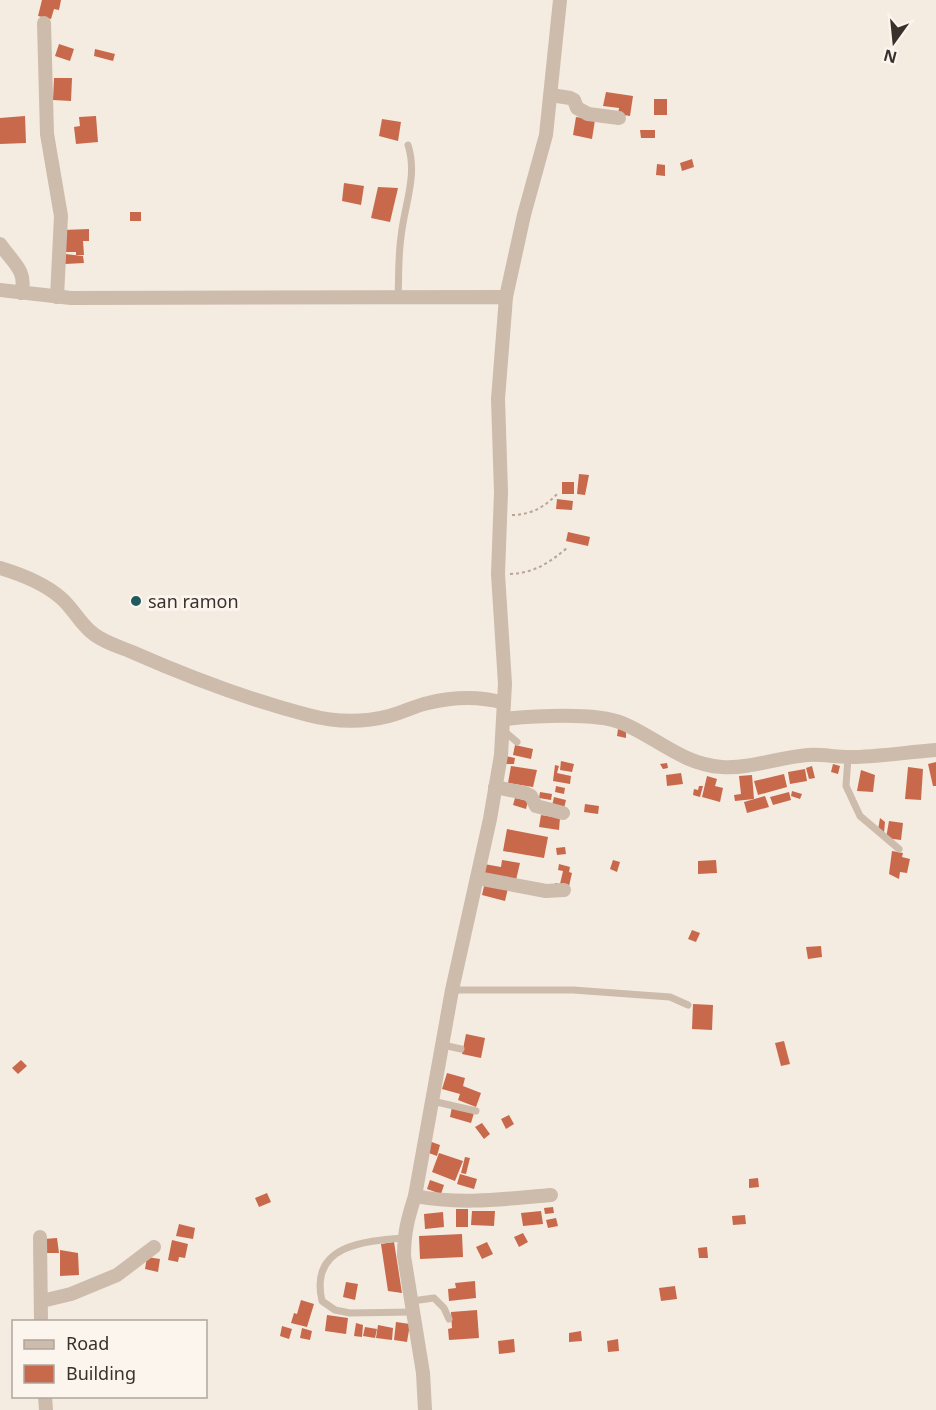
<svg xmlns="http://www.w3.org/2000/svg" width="936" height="1410" font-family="'Noto Sans',sans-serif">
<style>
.building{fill:#c8694b}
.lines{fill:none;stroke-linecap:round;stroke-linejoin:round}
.path{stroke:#b9a596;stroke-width:2;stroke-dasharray:3 3;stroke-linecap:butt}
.service{stroke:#cdbbac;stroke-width:7}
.minor{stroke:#cdbbac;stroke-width:14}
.poi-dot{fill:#1f5a5e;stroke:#fbf5ee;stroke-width:2}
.labels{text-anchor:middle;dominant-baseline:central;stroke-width:6;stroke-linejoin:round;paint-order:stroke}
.poi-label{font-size:18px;fill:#3b302b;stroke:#fbf5ee;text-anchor:start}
</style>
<rect width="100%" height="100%" fill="#f4ebe1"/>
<g class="building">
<polygon points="42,0 61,0 59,10 54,9 51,19 38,16"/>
<polygon points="59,44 74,49 70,61 55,56"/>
<polygon points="95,49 115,54 113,61 94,56"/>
<polygon points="54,78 72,78 71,101 53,100"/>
<polygon points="606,92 633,96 630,116 618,114 619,108 603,106"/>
<rect x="654" y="99" width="13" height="16"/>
<polygon points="25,116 26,143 0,144 0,118"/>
<polygon points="96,116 98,142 76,144 74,127 80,126 79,117"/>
<polygon points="576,117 595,120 592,139 573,135"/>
<polygon points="382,119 401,122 398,141 379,136"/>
<polygon points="640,130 655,130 655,138 641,138"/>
<polygon points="692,159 694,167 682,171 680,163"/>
<polygon points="657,164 665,165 665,176 656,175"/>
<polygon points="344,183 364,186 361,205 342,201"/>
<polygon points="378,187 398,188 390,222 371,218"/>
<rect x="130" y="212" width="11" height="9"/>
<polygon points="89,229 89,241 83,241 84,255 76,255 76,252 63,252 63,230"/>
<polygon points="65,254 83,256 84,263 65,264"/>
<polygon points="579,474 589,475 585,495 577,494"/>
<rect x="562" y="482" width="12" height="12"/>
<polygon points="557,499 573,501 572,510 556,509"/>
<polygon points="568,532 590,537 588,546 566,541"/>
<polygon points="618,729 626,731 626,738 617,736"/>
<polygon points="515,745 533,749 531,759 513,755"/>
<polygon points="506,756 515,758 514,764 505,764"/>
<polygon points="561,761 574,764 572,772 560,770"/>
<polygon points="936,762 936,786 933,786 928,764"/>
<polygon points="667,763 668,768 663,769 660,764"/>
<polygon points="833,764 840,766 838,774 831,772"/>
<polygon points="555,765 559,766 557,773 571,776 570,784 553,781"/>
<polygon points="511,766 537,770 533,787 508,783"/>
<polygon points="812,766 815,778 809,779 806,768"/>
<polygon points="908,767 923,769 921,800 905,799"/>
<polygon points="805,769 807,781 790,784 788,772"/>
<polygon points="861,770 875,775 873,792 857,791"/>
<polygon points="681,773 683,784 667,786 666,775"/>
<polygon points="784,774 787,787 758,795 754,781"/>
<polygon points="752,775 754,799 735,801 734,795 741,794 739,776"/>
<polygon points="707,776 717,779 715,786 723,788 720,802 702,797"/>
<polygon points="556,786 565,788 564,794 555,792"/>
<polygon points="699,786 703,786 700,797 693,795 694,789 698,790"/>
<polygon points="792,791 802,794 800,799 791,796"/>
<polygon points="540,792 552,794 551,800 539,798"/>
<polygon points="789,792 791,800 773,805 770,797"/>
<polygon points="765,796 769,807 747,813 744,802"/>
<polygon points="554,797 566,800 564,808 552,806"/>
<polygon points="515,798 528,801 526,809 513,805"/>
<polygon points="585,804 599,806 598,814 584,812"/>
<polygon points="541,815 560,818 559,830 539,827"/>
<polygon points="880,818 885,822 884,833 878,830"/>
<polygon points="889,821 903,823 901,840 886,838"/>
<polygon points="507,829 548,837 544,858 503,851"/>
<polygon points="565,847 566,854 557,855 556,848"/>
<polygon points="892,851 903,853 902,857 910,859 907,873 900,872 899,879 889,874"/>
<polygon points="502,860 520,863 516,880 482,874 484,864 501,867"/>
<polygon points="613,860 620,862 617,872 610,869"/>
<polygon points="716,860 717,873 698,874 698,861"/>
<polygon points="559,864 570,867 569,872 572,873 569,886 564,884 555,886 555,883 560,884 563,871 558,870"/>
<polygon points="485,882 508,888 505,901 482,895"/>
<polygon points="692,930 700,933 696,942 688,939"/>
<polygon points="821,946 822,957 808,959 806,947"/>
<polygon points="693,1004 713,1005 712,1030 692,1029"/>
<polygon points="466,1034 485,1038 481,1058 462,1054"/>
<polygon points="784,1041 790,1064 781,1066 775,1043"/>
<polygon points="21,1060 27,1066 18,1074 12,1068"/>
<polygon points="447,1073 465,1078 463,1086 481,1093 476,1107 458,1100 460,1094 442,1089"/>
<polygon points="452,1107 474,1113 471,1123 450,1117"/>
<polygon points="509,1115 514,1124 506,1129 501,1119"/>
<polygon points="482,1123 490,1134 484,1139 475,1127"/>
<polygon points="429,1141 440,1145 437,1156 426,1152"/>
<polygon points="439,1153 463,1161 455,1181 432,1172"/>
<polygon points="465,1157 470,1158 466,1174 461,1173"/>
<polygon points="460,1174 477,1179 474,1189 457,1184"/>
<polygon points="758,1178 759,1187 749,1188 749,1179"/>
<polygon points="430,1180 444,1185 441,1194 427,1189"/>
<polygon points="267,1193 271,1202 259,1207 255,1198"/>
<polygon points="553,1207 554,1213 545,1214 544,1208"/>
<rect x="456" y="1209" width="12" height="18"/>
<polygon points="472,1211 495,1211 494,1226 471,1225"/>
<polygon points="541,1211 543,1224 523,1226 521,1213"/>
<polygon points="443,1212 444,1227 425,1229 424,1214"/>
<polygon points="745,1215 746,1224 733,1225 732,1216"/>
<polygon points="556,1218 558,1226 548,1228 546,1220"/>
<polygon points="179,1224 195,1228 193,1239 176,1236"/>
<polygon points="523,1233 528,1242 519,1247 514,1237"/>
<polygon points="462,1234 463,1257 420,1259 419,1236"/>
<polygon points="57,1238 59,1253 45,1253 44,1239"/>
<polygon points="172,1240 188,1244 185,1258 179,1257 178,1262 168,1260"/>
<polygon points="394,1242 402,1293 388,1291 381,1244"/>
<polygon points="487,1242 493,1254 482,1259 476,1247"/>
<polygon points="707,1247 708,1258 699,1258 698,1248"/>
<polygon points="60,1250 78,1253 79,1275 60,1276"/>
<polygon points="147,1257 160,1259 158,1272 145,1269"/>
<polygon points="475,1281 476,1298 449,1301 448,1289 456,1288 455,1283"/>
<polygon points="346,1282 358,1284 355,1300 343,1297"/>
<polygon points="675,1286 677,1299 661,1301 659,1288"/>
<polygon points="301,1300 314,1304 307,1327 291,1323 294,1313 297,1314"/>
<polygon points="477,1310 479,1338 449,1340 448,1329 452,1328 451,1312"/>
<polygon points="327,1315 348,1318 346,1334 325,1331"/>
<polygon points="396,1322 410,1324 407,1342 394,1340"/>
<polygon points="356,1323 363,1325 362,1337 354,1336"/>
<polygon points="378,1325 393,1328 392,1340 376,1338"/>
<polygon points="282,1326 292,1329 289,1339 280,1336"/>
<polygon points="365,1327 377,1329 375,1338 363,1336"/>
<polygon points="302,1328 312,1331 310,1340 300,1338"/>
<polygon points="581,1331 582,1341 569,1342 569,1333"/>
<polygon points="514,1339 515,1352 499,1354 498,1341"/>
<polygon points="618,1339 619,1351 608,1352 607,1341"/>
</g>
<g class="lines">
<g class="path">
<path d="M512,515C532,515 546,506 559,492"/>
<path d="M510,574C534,573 549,563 567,548"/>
</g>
<g class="service">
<path d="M398,298C399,278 398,257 401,237C404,206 418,176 408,145"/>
<polyline points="503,730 517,742"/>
<polyline points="848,757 846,786 860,816 899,849"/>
<polyline points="452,990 573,990 670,997 688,1005"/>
<polyline points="443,1045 461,1049"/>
<polyline points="432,1101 476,1111"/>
<path d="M404,1238C364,1241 309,1245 322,1301L335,1310L350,1313L413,1312"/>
<polyline points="412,1301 434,1298 444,1308 449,1319"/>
</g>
<g class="minor">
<polyline points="44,23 47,134 61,216 57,297"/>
<polyline points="551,95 570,98 574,100 577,108 588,114 619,118"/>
<path d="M0,244C12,262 28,271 21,293"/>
<path d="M0,290L71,298L506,297L498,399L501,492L498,574L505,684L501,755L490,819L452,990L415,1196C408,1218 404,1232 404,1256L423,1373L425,1410"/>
<polyline points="506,297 524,215 546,135 560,0"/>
<path d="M0,568C20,574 45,584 61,598C74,609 81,626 95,635C106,643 120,647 132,652C191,678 246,699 308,715C334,722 362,723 389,716C402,713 414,706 428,703C453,697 479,696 504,703"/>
<path d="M504,719C533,716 596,712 622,723C656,737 683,765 722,767C750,769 780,757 808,755C822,754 835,757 849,757C878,757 907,752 936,750"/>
<polyline points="495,787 525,793 531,796 536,806 563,813"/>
<polyline points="477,878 546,891 564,890"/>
<path d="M415,1196C461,1205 505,1199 551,1195"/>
<polyline points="40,1237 41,1322"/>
<polyline points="42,1301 71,1294 117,1275 154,1247"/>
<polyline points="45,1396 46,1410"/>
</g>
</g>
<circle class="poi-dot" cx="136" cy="601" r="6"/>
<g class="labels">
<g class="poi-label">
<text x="148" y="601">san ramon</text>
</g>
</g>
<rect x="12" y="1320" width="195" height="78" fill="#fbf5ee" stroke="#aea6a0" stroke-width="1.5"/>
<rect x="24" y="1340" width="30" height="9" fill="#cdbbac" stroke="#aea6a0" stroke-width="1.5"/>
<text x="66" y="1350" font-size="18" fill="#3b302b">Road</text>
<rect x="24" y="1365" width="30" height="18" fill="#c8694b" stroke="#aea6a0" stroke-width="1.5"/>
<text x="66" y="1380" font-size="18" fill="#3b302b">Building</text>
<g transform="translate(894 42) rotate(195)" stroke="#fbf5ee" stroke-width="4.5" paint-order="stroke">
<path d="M0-4.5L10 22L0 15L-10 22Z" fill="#3b302b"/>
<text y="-9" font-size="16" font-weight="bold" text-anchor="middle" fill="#3b302b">N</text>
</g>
</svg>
